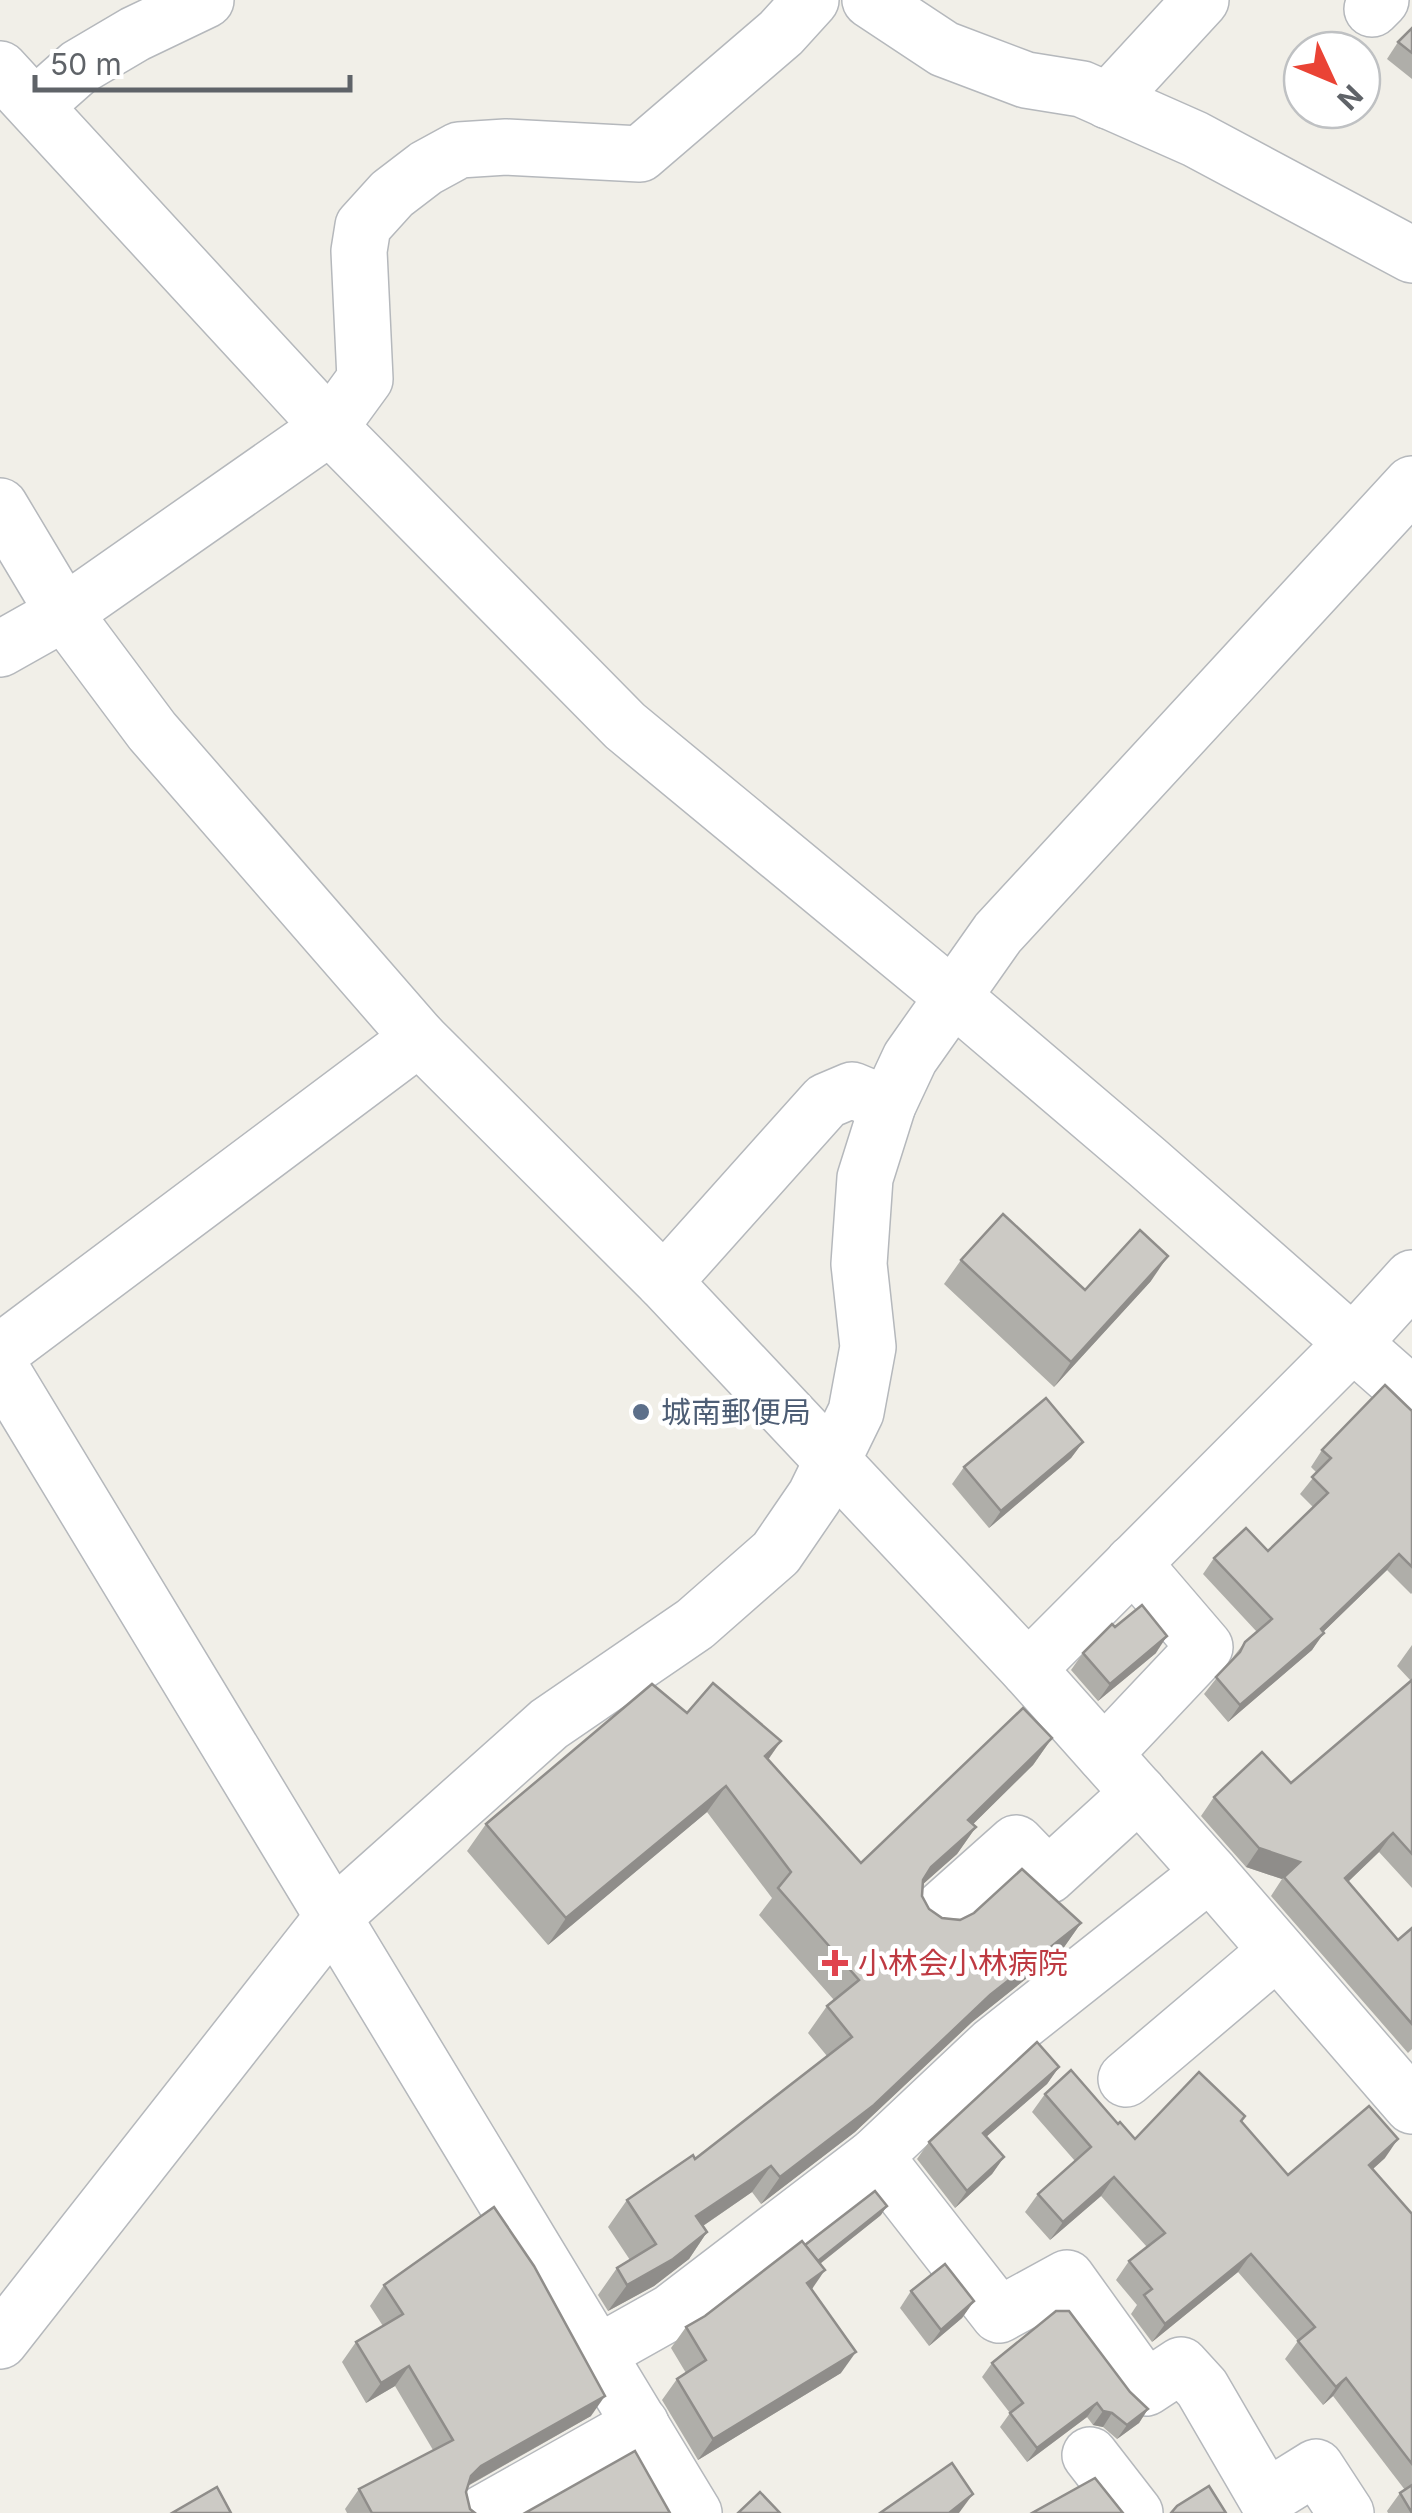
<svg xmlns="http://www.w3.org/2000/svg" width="1412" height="2513" font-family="Inter,'Noto Sans JP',sans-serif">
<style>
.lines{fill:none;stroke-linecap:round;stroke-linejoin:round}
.minor-casing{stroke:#b5b8bc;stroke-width:58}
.minor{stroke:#fff;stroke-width:55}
.wall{fill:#afaea9}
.shaded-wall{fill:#8f8d8a}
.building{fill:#cccac5;stroke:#8f8d8a;stroke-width:2.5}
.service-dot{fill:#5c6f8a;stroke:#fff;stroke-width:4}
.health-dot{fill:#e0444e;stroke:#fff;stroke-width:4}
.labels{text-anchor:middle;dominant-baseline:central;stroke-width:9;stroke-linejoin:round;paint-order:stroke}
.service-label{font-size:30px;fill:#4e5e75;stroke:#fff;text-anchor:start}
.health-label{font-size:30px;fill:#be3a42;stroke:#fff;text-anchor:start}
</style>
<rect width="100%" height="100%" fill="#f1efe8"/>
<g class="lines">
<defs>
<g id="minor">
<polyline points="870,0 944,49 1026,80 1082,89 1195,139 1412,255"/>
<polyline points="1372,9 1381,0"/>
<polyline points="0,69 330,427 625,726 952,996 1147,1162 1412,1395"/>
<polyline points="1108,101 1201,0"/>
<polyline points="35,106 79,67 135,34 206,0"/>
<polyline points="0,506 64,613 152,731 419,1038 664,1282 1028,1669 1210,1873 1412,2106"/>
<polyline points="0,649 64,613 330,427 365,379 359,251 363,226 392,194 426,168 459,150 506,147 640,154 781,33 811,0"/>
<polyline points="664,1282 826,1101 852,1090 888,1105"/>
<polyline points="0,1352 419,1038"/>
<polyline points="0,1367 694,2513"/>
<polyline points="1028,1669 1354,1342 1412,1278"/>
<polyline points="1104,1754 1205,1647 1133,1563"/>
<polyline points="934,1916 1016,1843 1048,1876 1139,1793"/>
<polyline points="1126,2079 1277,1951"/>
<polyline points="875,2156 999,2315 1067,2278 1146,2388 1181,2365 1202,2388 1266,2498 1316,2467 1346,2513"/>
<polyline points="0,2341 333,1917 549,1724 695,1624 776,1553 815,1496 856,1412 868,1347 859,1264 865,1178 888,1105 910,1058 998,933 1412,484"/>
<polyline points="598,2353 671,2312 875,2156 993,2045 1210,1873"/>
<polyline points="1090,2455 1135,2513"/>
<polyline points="483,2513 641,2424"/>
</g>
</defs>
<use href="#minor" class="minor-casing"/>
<use href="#minor" class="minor"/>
</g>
<g class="wall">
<polygon points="1412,28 1412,79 1387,59 1398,42"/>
<polygon points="961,1260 1085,1290 1151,1281 1054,1387 944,1284"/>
<polygon points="1412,1411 1412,1593 1411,1594 1387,1570 1323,1632 1312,1650 1228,1722 1204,1694 1245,1642 1257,1632 1203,1574 1214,1558 1268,1551 1313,1507 1300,1494 1317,1473 1311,1467 1322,1450"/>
<polygon points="1083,1442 1071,1458 989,1528 952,1484 964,1467"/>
<polygon points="1412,1645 1412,1888 1379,1852 1348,1882 1398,1940 1412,1928 1412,2049 1408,2053 1271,1896 1282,1879 1246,1867 1201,1816 1214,1797 1291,1783 1411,1681 1397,1666"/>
<polygon points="1083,1653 1156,1653 1098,1701 1071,1670"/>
<polygon points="687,1713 781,1741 768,1760 861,1863 1052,1738 1033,1765 973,1824 976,1827 957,1854 923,1884 922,1896 929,1909 942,1918 1081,1923 1062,1950 972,2022 855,2132 761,2204 752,2192 703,2226 707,2232 689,2259 654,2286 608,2311 598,2295 617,2268 630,2260 608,2227 627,2200 695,2159 827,2056 808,2033 827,2006 834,2000 759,1915 772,1898 707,1812 548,1945 467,1851 486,1824"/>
<polygon points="1059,2067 1047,2084 986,2137 1004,2157 992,2174 955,2208 917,2159 929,2142"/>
<polygon points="1045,2094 1118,2124 1135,2139 1245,2116 1241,2122 1288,2175 1385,2158 1373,2169 1412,2214 1412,2513 1388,2513 1387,2511 1400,2493 1405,2490 1333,2396 1323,2405 1285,2359 1298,2341 1238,2272 1152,2342 1131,2314 1137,2305 1116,2280 1129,2261 1147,2247 1101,2196 1050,2240 1025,2212 1038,2194 1075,2161 1032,2112"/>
<polygon points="881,2215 820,2264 812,2289 841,2373 698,2460 662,2400 677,2379 686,2373 671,2348 686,2327 705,2316 805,2245"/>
<polygon points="384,2285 591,2416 468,2486 466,2492 470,2509 475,2513 347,2513 345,2509 359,2489 433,2450 395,2386 366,2403 342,2362 356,2342 383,2326 370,2306"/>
<polygon points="911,2291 974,2301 962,2318 929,2346 900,2308"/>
<polygon points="992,2363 1130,2392 1148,2409 1139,2423 1117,2439 1103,2427 1093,2425 1087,2417 1027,2462 1000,2427 1010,2413 982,2377"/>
</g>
<g class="shaded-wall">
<polygon points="1168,1256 1151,1281 1054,1387 1071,1362"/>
<polygon points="1083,1442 1071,1458 989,1528 1001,1511"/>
<polygon points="1399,1554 1387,1570 1317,1638 1324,1633 1312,1650 1228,1722 1240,1705"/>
<polygon points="1167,1636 1156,1653 1098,1701 1110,1684"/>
<polygon points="1052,1738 1033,1765 950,1847 968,1820"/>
<polygon points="781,1741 762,1768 765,1756"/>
<polygon points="726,1786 707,1812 548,1945 566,1918"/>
<polygon points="976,1827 957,1854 913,1893 931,1867"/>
<polygon points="1393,1833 1379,1852 1332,1897 1345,1878"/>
<polygon points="1259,1848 1300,1862 1282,1879 1246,1867"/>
<polygon points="1081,1923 1062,1950 972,2022 855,2132 761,2204 780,2177 990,1995"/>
<polygon points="1059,2067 1047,2084 971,2150 983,2133"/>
<polygon points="1398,2139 1385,2158 1356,2184 1369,2165"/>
<polygon points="1004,2157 992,2174 955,2208 967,2191"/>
<polygon points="771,2166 752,2192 678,2243 696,2216"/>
<polygon points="1114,2177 1101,2196 1050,2240 1063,2222"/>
<polygon points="887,2206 881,2215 812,2270 818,2261"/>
<polygon points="707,2232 689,2259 654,2286 608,2311 627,2285"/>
<polygon points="1251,2254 1238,2272 1152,2342 1165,2324"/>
<polygon points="825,2270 810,2292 807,2283"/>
<polygon points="974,2301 962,2318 929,2346 941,2330"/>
<polygon points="856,2352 841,2373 698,2460 713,2439"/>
<polygon points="409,2366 395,2386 366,2403 381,2383"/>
<polygon points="1346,2378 1333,2396 1323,2405 1336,2387"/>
<polygon points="605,2396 591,2416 467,2486 471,2476 481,2466"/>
<polygon points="1097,2403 1087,2417 1027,2462 1037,2448"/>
<polygon points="1148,2409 1139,2423 1117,2439 1127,2425"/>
<polygon points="1103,2411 1112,2413 1103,2427 1093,2425"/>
<polygon points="973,2494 959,2513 949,2513"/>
</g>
<g class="building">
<polygon points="1412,28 1412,53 1398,42"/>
<polygon points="1003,1214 1085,1290 1140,1230 1168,1256 1071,1362 961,1260"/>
<polygon points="1385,1385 1412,1411 1412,1567 1399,1554 1321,1629 1324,1633 1240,1705 1216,1677 1240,1652 1245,1642 1272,1619 1214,1558 1246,1528 1268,1551 1328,1493 1312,1477 1331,1458 1322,1450"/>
<polygon points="1046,1398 1083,1442 1001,1511 964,1467"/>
<polygon points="1142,1605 1167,1636 1110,1684 1083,1653 1112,1624 1115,1627"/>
<polygon points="1412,1680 1412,1854 1393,1833 1345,1878 1398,1940 1412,1928 1412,2024 1284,1877 1300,1862 1259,1848 1214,1797 1262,1752 1291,1783"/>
<polygon points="713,1683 781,1741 765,1756 861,1863 1023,1708 1052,1738 968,1820 976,1827 931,1867 923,1880 922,1896 929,1909 942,1918 960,1920 974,1913 1022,1869 1081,1923 990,1995 874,2105 780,2177 771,2166 696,2216 707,2232 673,2259 627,2285 617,2268 656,2244 627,2200 693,2155 695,2159 852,2037 827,2006 859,1980 778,1888 791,1872 726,1786 566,1918 486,1824 652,1684 687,1713"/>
<polygon points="1037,2042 1059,2067 983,2133 1004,2157 967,2191 929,2142"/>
<polygon points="1071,2070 1118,2124 1120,2122 1135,2139 1199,2072 1245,2116 1241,2121 1288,2175 1369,2106 1398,2139 1369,2165 1412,2214 1412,2464 1346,2378 1336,2387 1298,2341 1315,2327 1251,2254 1165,2324 1144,2295 1152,2289 1129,2261 1165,2233 1114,2177 1063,2222 1038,2194 1091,2147 1045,2094"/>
<polygon points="875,2191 887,2206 818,2261 805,2245"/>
<polygon points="494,2207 534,2266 605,2396 481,2466 471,2476 466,2492 470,2509 475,2513 372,2513 359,2489 453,2440 409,2366 381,2383 356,2342 403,2314 384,2285"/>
<polygon points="802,2241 825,2270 807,2283 856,2352 713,2439 677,2379 706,2360 686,2327 705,2316"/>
<polygon points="945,2264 974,2301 941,2330 911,2291"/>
<polygon points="1056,2311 1069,2311 1130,2392 1148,2409 1127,2425 1112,2413 1103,2411 1097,2403 1037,2448 1010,2413 1023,2403 992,2363"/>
<polygon points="635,2451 670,2513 525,2513"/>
<polygon points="952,2463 973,2494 949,2513 880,2513"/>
<polygon points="1095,2478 1123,2513 1032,2513"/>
<polygon points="1412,2485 1412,2513 1400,2493"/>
<polygon points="1209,2486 1226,2513 1171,2513 1177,2506"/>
<polygon points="217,2487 231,2513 172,2513"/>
<polygon points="760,2492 780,2513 738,2513"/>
</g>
<circle class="service-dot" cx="641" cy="1412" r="10"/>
<path class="health-dot" d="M830 1948h10v10h10v10h-10v10h-10v-10h-10v-10h10z"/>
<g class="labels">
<g class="service-label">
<text x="661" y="1412">城南郵便局</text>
</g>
<g class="health-label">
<text x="858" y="1963">小林会小林病院</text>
</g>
</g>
<g transform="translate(1332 80) rotate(134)"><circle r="48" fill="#ffffff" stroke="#bfc1c3" stroke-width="2.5"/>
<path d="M0-8L18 38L0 25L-18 38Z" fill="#ea4335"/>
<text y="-15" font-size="28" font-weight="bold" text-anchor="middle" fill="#5f6368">N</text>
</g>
<path d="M35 75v15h315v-15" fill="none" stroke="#5f6368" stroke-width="5"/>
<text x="50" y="75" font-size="30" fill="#5f6368" stroke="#ffffff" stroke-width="8" paint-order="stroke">50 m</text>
</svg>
